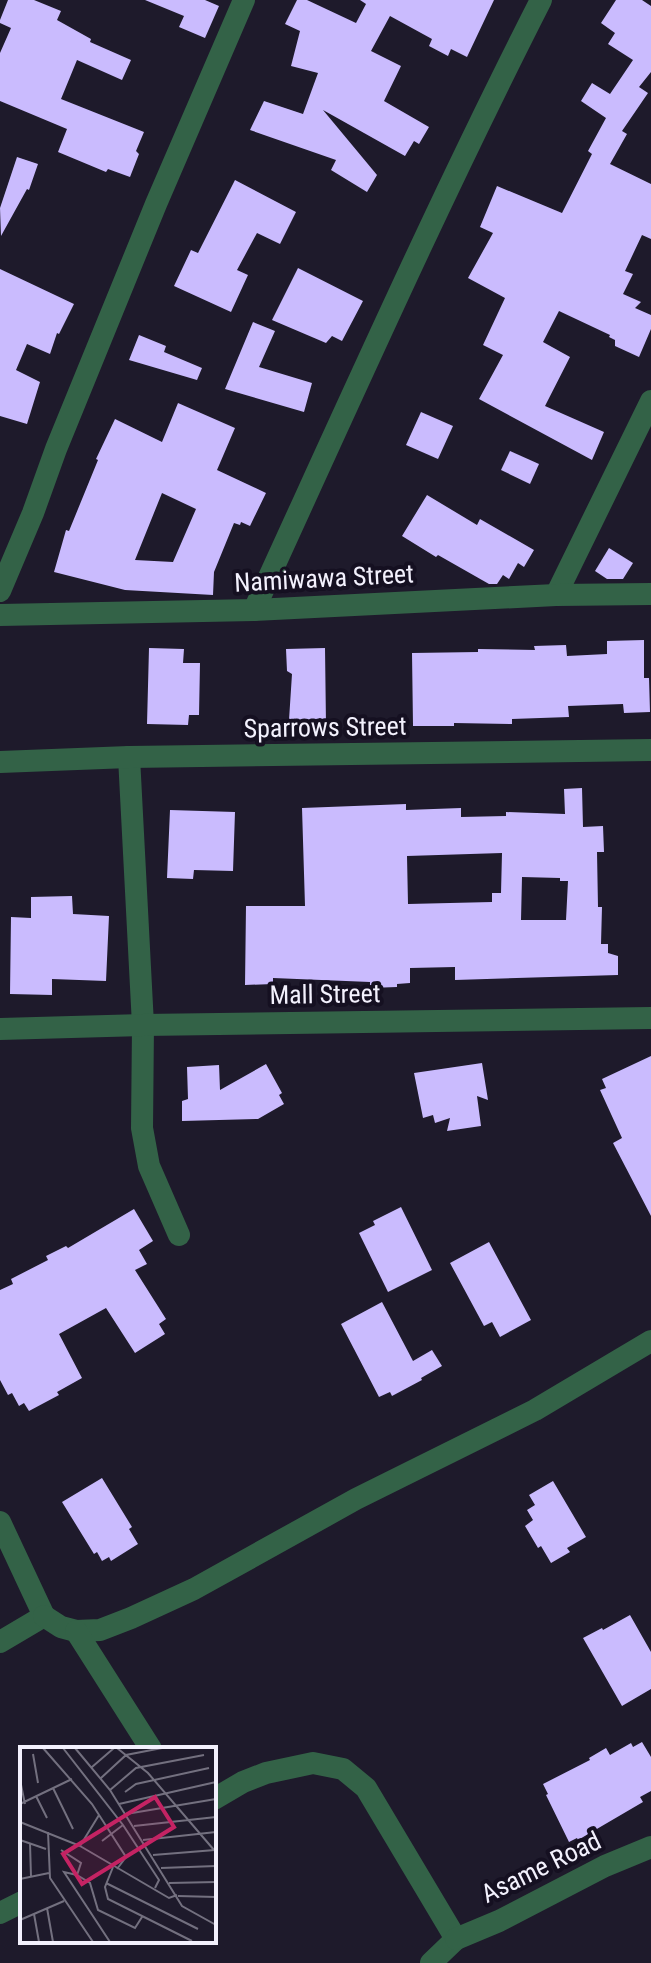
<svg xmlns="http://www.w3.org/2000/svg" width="651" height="1963" font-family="'Roboto Condensed',sans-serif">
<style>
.building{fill:#cabbfe;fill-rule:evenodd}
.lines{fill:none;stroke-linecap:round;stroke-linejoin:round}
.minor{stroke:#336247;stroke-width:22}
.labels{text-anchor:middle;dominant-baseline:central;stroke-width:8;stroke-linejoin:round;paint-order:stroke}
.street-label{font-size:26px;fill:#f3f1fd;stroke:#151021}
.inset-road{fill:none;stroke:#73707f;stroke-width:2}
.view{fill:#c42363;fill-opacity:0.15;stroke:#c42363;stroke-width:4}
.inset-edge{fill:none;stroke:#f3f1fd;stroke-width:4}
</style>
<rect width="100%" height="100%" fill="#1e1a2b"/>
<g class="building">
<polygon points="8,0 34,0 61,11 57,20 91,39 90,42 131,60 122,80 77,60 61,99 144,132 136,151 139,154 130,177 108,169 106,172 58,152 67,129 0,101 0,53 11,28 0,23 0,20"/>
<polygon points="145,0 205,0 219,6 205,38 179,27 184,16"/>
<polygon points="297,0 307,0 356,23 366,4 360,0 494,0 467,57 451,49 448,56 429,46 432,39 390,16 371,51 401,66 384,101 429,127 419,144 414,141 405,156 323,110 377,175 367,192 331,170 336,160 250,130 264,101 303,114 318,73 291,66 300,31 285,24"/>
<polygon points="616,0 642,0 651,6 651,72 639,87 648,93 622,131 627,134 610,164 651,184 651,239 642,235 625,271 633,274 623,294 641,302 635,308 651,315 651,329 639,357 615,346 615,340 609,337 610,335 559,311 543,342 570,357 545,406 604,432 592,460 479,399 503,355 483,345 505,298 468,278 493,233 480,227 497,186 562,213 592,154 588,151 606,118 581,101 592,83 610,94 633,60 608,44 615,33 601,23"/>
<polygon points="17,157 38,164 29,190 27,189 1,236 0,208"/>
<polygon points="235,180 296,212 280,244 257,233 237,270 248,275 231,312 174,286 191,250 198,253"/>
<polygon points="298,268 363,301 342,341 332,336 326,343 272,320"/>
<polygon points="0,269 74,304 59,334 57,333 50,354 27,344 16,370 40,382 27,424 0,416"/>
<polygon points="253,322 275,331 259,367 312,383 304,412 225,389"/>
<polygon points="139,335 166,346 164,352 202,368 197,380 129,360"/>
<path d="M178,403L235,428L217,470L266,493L250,526L241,522L240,525L234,523L214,572L213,595L125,590L54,572L66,530L69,531L98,460L96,459L115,419L162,442ZM162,493L196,509L173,562L135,560Z"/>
<polygon points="421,412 453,426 438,459 406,445"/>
<polygon points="510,451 539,464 530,484 501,470"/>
<polygon points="427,495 477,525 480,519 534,550 524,567 518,563 509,579 503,575 497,584 489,584 438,555 436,557 402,536"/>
<polygon points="609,548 633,563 623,579 607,579 595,571"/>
<polygon points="644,640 644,678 649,678 650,712 624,713 623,704 568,706 569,717 512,719 512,724 454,723 454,726 413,726 412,653 478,652 478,649 535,650 534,646 566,645 567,656 607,654 607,641"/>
<polygon points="149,648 184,649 183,663 200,663 199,715 189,715 188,725 147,724"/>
<polygon points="325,648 326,725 306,726 304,721 289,720 292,674 287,671 286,649"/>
<path d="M582,788L583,827L603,826L604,852H597L598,907H602L601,944H608V953L618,956V975L455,980V967L410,968V983L397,984V987L370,988V982L273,978V984L245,985L246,906H305L302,808L406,804V810L461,808V817L506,816V812L565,814L564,789ZM502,853L501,893H492V902L408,904L407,856ZM522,877L560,878V881H568L566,920H521Z"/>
<polygon points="170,810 235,812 233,871 194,870 193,879 167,878"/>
<polygon points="72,896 73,914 109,916 106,981 52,979 52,995 10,994 11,917 31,918 31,897"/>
<polygon points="651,1056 651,1216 613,1143 622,1138 600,1090 606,1088 602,1079"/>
<polygon points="482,1063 488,1100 477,1096 481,1126 447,1131 450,1118 435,1123 433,1115 423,1118 414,1073"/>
<polygon points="266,1064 282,1093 279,1095 284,1104 258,1119 182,1121 182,1101 188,1099 187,1067 219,1065 220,1090"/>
<polygon points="401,1207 432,1270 388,1292 359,1233 375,1225 373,1221"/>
<polygon points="134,1209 153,1241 139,1250 147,1264 135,1270 166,1319 159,1324 165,1334 135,1353 106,1308 59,1334 82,1378 57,1392 59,1395 29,1411 24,1403 19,1406 12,1393 8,1395 0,1380 0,1290 13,1284 11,1279 48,1260 46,1256 66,1246 68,1248"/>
<polygon points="489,1242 531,1320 500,1337 492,1322 484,1326 450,1263"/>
<polygon points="382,1302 413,1361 432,1350 442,1366 421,1378 422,1380 392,1396 390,1392 379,1397 341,1324"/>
<polygon points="102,1478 132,1527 129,1529 138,1544 111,1561 109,1557 102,1561 97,1552 94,1554 62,1502"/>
<polygon points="553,1481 586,1537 567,1548 570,1552 551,1563 541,1546 538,1548 525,1526 533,1520 527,1510 535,1505 529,1495"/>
<polygon points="630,1615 651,1652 651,1689 622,1706 583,1638 602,1628 603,1630"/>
<polygon points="642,1742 651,1757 651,1791 640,1797 643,1802 578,1840 577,1838 569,1842 546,1795 548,1794 543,1784 590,1760 589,1758 606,1748 610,1755 631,1743 633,1747"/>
</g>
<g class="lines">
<g class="minor">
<polyline points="0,591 33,513 56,449 156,204 244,0"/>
<polyline points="556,595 651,401"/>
<path d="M254,610C348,405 439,200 541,0"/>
<polyline points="0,615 254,610 556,595 651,594"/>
<polyline points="129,757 143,1025 142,1128 149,1166 179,1235"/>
<polyline points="0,762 129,757 651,750"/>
<polyline points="0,1029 143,1025 651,1018"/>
<polyline points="0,1522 44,1616 0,1642"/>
<polyline points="44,1616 61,1627 76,1631 100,1630 131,1618 194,1589 356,1499 535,1410 651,1341"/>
<polyline points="76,1631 151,1749"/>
<polyline points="214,1799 243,1782 266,1773 313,1763 343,1769 366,1788 456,1939 431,1963"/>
<polyline points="0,1913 22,1902"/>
<polyline points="456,1939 499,1921 605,1866 651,1847"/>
</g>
</g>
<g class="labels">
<g class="street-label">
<text transform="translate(324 578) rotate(-3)">Namiwawa Street</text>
<text transform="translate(325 727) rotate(-1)">Sparrows Street</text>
<text transform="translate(325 994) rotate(-1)">Mall Street</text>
<text transform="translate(541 1867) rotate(-26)">Asame Road</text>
</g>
</g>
<g transform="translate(20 1747)">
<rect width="196" height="196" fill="#1e1a2b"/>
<path class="inset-road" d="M23,1L72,57L106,110L97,122M43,1L103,78L139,133L135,141M55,1L90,43L162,159L196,178M97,1L128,26L194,103M13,7L18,36M72,20L94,1M81,31L106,8L142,1M0,33L5,57M33,41L53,82M90,43L116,21L184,8M105,45L116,37L189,21M16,49L27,71M0,57L52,32M99,57L196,35M106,67L196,52M0,75L60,99L79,68M114,79L196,70M28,85L30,131L73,195M0,93L26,102M123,93L196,85M82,94L103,78M10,96L11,130M60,99L149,151L157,148M41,103L61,116L57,128L44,125L90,195M133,108L195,103M93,120L85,140L88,152L172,194M141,121L196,119M57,128L70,136L78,163L115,181L122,170M0,132L29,126M86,136L178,182M149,136L196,135M158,149L196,150M27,161L33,195M14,167L19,195M0,173L44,154"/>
<path class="view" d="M135,50L154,80L62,137L43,107Z"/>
<rect width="196" height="196" class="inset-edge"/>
</g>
</svg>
